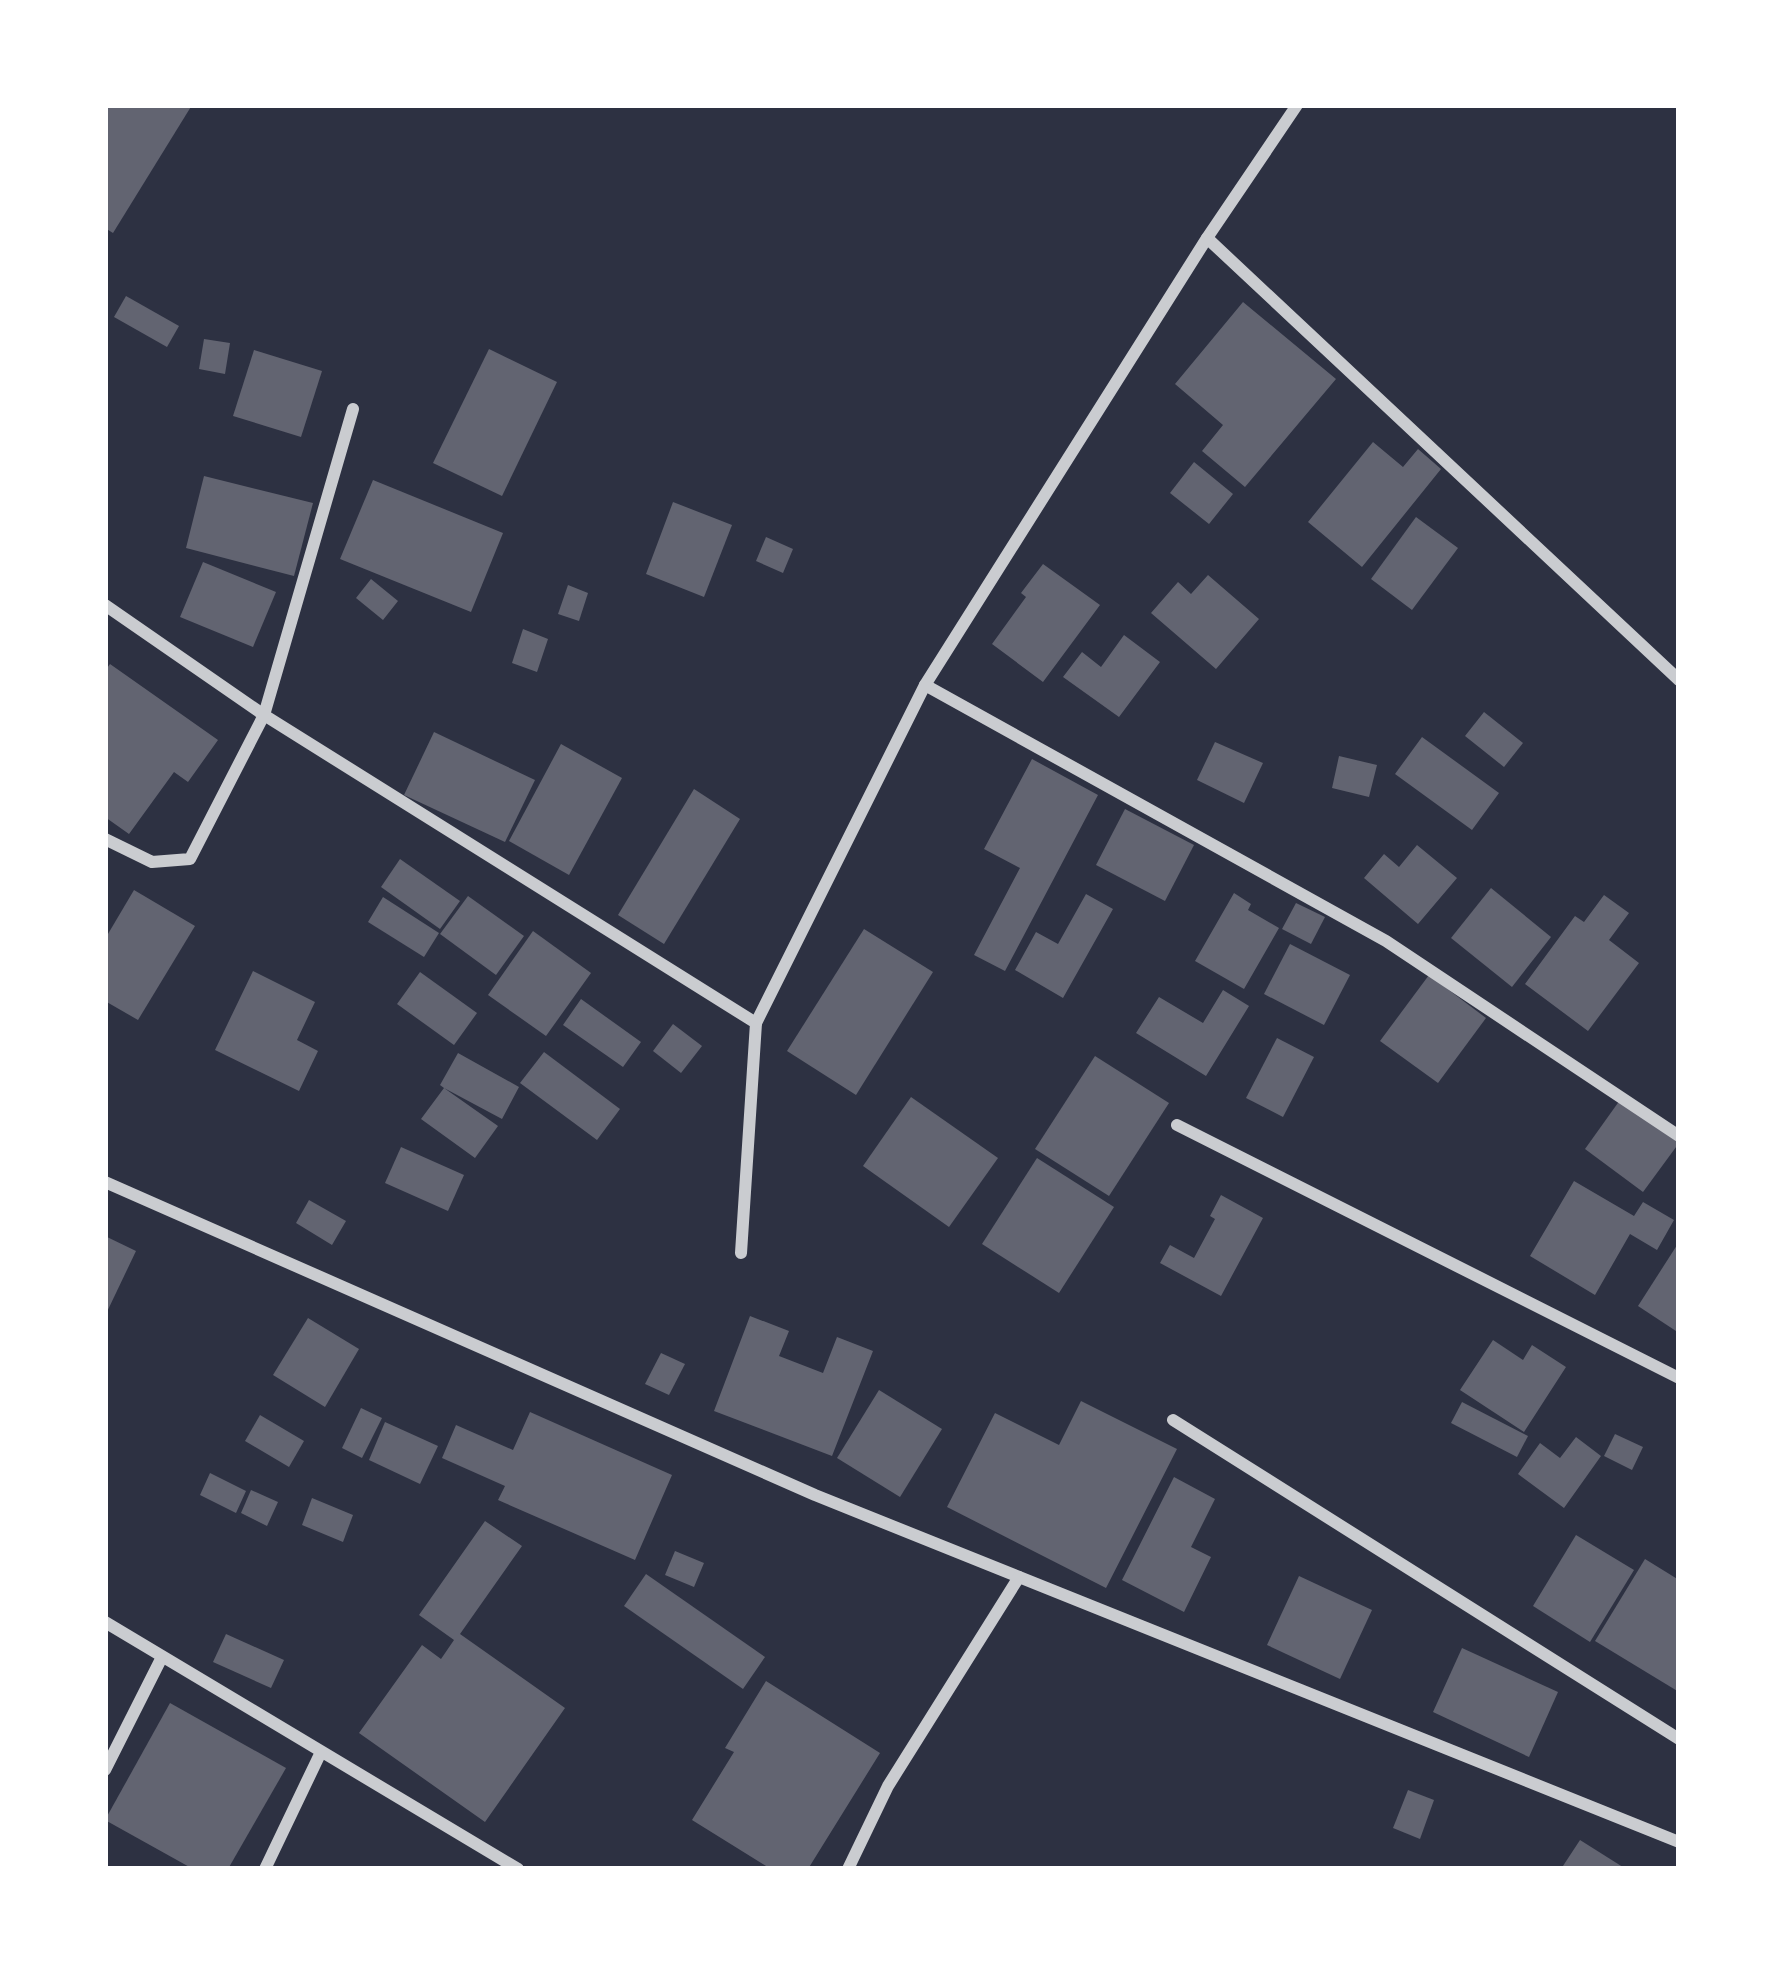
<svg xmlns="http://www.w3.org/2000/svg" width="1784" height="1974" font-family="'Crimson Pro',serif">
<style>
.building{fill:#626471}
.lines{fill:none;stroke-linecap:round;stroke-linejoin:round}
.minor{stroke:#caccd0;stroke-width:12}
</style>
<rect width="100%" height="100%" fill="#2d3142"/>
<g class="building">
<polygon points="105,105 192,105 113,233 105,228"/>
<polygon points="126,296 179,326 167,347 114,317"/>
<polygon points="1243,302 1336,379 1245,487 1202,451 1223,425 1175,384"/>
<polygon points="204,339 230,343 225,374 199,369"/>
<polygon points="489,349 557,382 502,496 433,463"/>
<polygon points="254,350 322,371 301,437 233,416"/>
<polygon points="1373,442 1403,467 1418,449 1441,469 1362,567 1308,522"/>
<polygon points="1194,462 1233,494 1209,524 1170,493"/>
<polygon points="204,476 313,503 294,576 186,548"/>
<polygon points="373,480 503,533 471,612 340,559"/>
<polygon points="673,502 732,525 704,597 646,574"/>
<polygon points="1416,517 1458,548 1412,610 1371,579"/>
<polygon points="766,537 793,549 783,573 756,561"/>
<polygon points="203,562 276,592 253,647 180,617"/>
<polygon points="1043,564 1100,605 1043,682 992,644 1026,597 1021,593"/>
<polygon points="1208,575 1259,619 1216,669 1151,613 1178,582 1191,594"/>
<polygon points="371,579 398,601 383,620 356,598"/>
<polygon points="568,585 588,593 579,621 558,614"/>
<polygon points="523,629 548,639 537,672 512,663"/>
<polygon points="1124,635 1160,662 1119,717 1063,677 1082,652 1101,667"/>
<polygon points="110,664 218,740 188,782 174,772 129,834 105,817 105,671"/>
<polygon points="1484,712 1523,743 1504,767 1465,736"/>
<polygon points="434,732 535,780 505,842 404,795"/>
<polygon points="1422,737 1499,793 1472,830 1395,774"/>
<polygon points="1215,742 1263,763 1244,803 1197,780"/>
<polygon points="561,744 622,778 569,875 509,841"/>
<polygon points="1339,756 1377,765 1369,797 1332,788"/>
<polygon points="1032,759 1098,795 1005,971 974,955 1020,868 984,849"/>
<polygon points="694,789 740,819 664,944 618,915"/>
<polygon points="1125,809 1194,845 1165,901 1096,865"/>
<polygon points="1417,845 1457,878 1418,924 1364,878 1384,854 1399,867"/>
<polygon points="400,859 460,901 440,929 381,887"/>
<polygon points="1491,888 1551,937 1512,987 1451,938"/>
<polygon points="134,890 195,926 138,1020 105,1001 105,939"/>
<polygon points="1234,893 1251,904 1248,910 1279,928 1244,989 1195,961"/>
<polygon points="1086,894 1113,909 1063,998 1015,970 1036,932 1058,944"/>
<polygon points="1604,895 1629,913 1609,940 1639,963 1588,1031 1525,984 1575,916 1584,922"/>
<polygon points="468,896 524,936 496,975 440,934"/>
<polygon points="383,897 439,933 424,957 368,922"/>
<polygon points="1296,903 1325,917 1311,944 1282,929"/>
<polygon points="864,929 933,972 856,1095 787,1051"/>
<polygon points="533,931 591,973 546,1036 488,995"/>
<polygon points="1290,944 1350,975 1324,1025 1264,994"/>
<polygon points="253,971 315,1002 297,1040 318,1051 299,1091 215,1050"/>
<polygon points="420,972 477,1013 454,1045 397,1004"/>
<polygon points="1429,975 1486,1018 1438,1083 1380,1041"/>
<polygon points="1223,990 1249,1006 1206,1076 1136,1033 1159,997 1203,1023"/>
<polygon points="581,999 641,1042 623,1067 563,1025"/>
<polygon points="673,1024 702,1046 681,1073 653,1051"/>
<polygon points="1277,1038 1314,1057 1283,1117 1246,1098"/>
<polygon points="544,1052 620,1109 597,1140 520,1083"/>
<polygon points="458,1053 519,1087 502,1119 444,1088 498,1126 475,1158 421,1119 444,1088 440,1085"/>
<polygon points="1095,1056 1169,1103 1109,1196 1035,1149"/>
<polygon points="911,1097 998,1158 949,1227 863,1166"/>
<polygon points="1620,1100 1679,1143 1643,1192 1585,1149"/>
<polygon points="401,1147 464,1175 448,1211 385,1183"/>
<polygon points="1037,1158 1114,1207 1059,1293 982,1244"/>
<polygon points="1574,1181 1634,1216 1643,1202 1674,1220 1657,1250 1630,1234 1595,1295 1530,1256"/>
<polygon points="1221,1195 1263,1218 1221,1296 1160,1263 1170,1245 1194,1258 1215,1219 1210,1216"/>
<polygon points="309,1200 346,1221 332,1245 296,1223"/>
<polygon points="105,1236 136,1251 105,1316"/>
<polygon points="1679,1242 1679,1333 1638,1306"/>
<polygon points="750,1316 789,1331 779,1356 823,1373 837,1337 873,1351 832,1456 714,1411"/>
<polygon points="308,1318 359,1349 325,1407 273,1375"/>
<polygon points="1493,1340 1523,1360 1532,1345 1566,1367 1524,1432 1460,1390"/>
<polygon points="661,1353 685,1364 669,1395 645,1384"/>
<polygon points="879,1390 942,1429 900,1497 837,1458"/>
<polygon points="1081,1401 1177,1449 1106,1588 947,1507 995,1413 1059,1445"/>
<polygon points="1462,1402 1528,1436 1517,1457 1451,1423"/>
<polygon points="361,1408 382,1418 362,1458 342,1448"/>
<polygon points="530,1412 672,1475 635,1560 498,1500 505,1486 442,1458 456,1425 513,1450"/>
<polygon points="260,1415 304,1441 289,1467 245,1441"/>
<polygon points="385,1422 438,1446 420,1484 369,1460"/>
<polygon points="1615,1434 1643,1447 1632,1470 1604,1456"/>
<polygon points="1576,1437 1601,1456 1564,1508 1518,1474 1540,1443 1560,1458"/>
<polygon points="210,1473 246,1491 236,1513 200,1495"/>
<polygon points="1174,1477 1215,1499 1191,1547 1211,1557 1184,1612 1122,1580"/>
<polygon points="251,1490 278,1502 267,1526 241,1513"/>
<polygon points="312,1498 353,1515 343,1542 302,1525"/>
<polygon points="485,1521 522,1546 460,1634 565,1708 485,1822 359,1733 422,1645 441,1659 454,1640 419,1615"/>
<polygon points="1576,1535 1634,1570 1590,1642 1533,1606"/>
<polygon points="675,1551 704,1563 694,1587 665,1575"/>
<polygon points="1645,1559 1679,1580 1679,1692 1595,1641"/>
<polygon points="646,1574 765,1657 743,1689 624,1606"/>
<polygon points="1299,1576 1372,1610 1340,1679 1267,1645"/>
<polygon points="226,1634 284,1660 271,1688 213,1662"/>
<polygon points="1462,1648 1558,1692 1529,1757 1433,1712"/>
<polygon points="766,1681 880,1753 808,1869 771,1869 692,1820 734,1752 725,1748"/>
<polygon points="170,1703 286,1768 228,1869 193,1869 105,1820"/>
<polygon points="1408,1790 1434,1800 1420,1839 1393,1828"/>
<polygon points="1580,1840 1626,1869 1561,1869"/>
</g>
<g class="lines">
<g class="minor">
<polyline points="1207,238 1679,680"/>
<polyline points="105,605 264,715 756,1023 741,1253"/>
<polyline points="925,685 1386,941 1679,1136"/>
<polyline points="105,839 152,862 190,859 264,715 353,409"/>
<polyline points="756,1023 925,685 1207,238 1297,105"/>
<polyline points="1177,1125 1679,1378"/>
<polyline points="105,1182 815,1495 1679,1842"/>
<polyline points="1173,1420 1679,1739"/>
<polyline points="105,1622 518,1869"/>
<polyline points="105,1770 162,1657"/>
<polyline points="265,1869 321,1752"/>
<polyline points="848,1869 888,1786 1019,1577"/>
</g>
</g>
<rect width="1784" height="1974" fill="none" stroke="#ffffff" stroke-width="216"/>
</svg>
